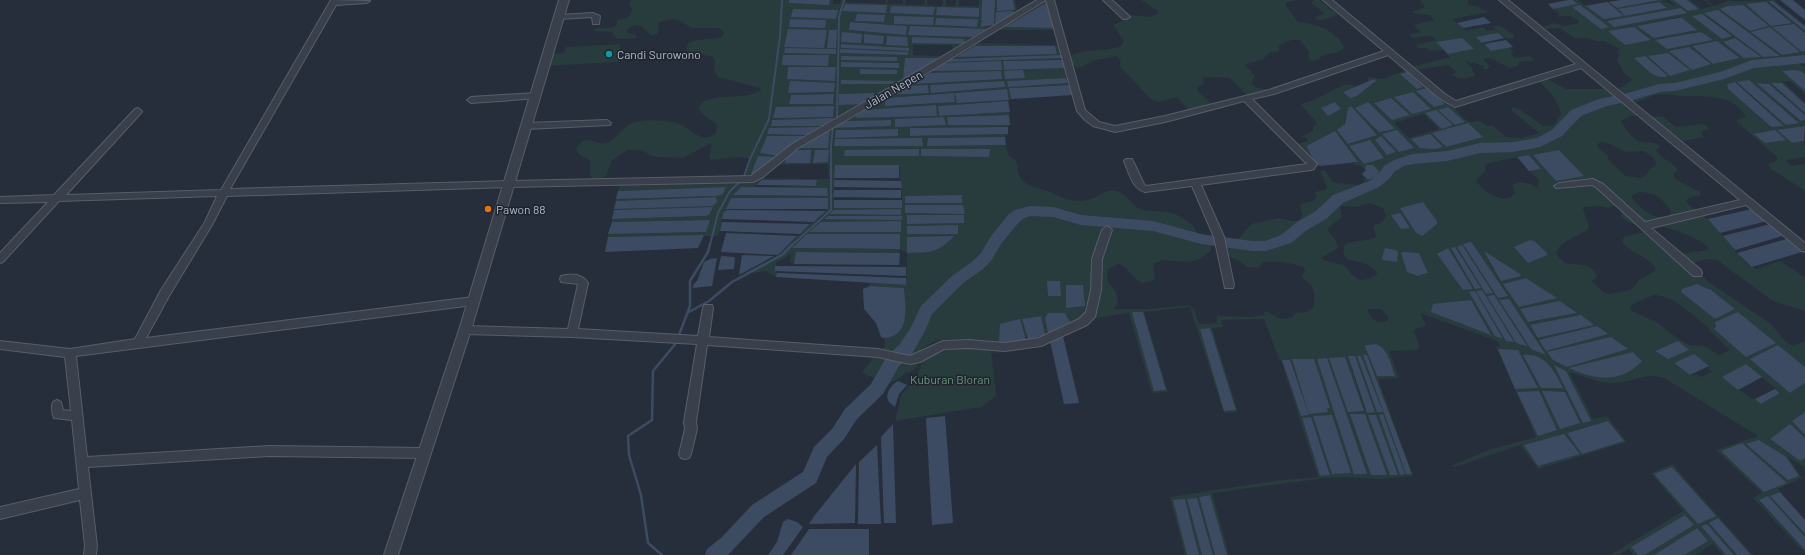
<svg xmlns="http://www.w3.org/2000/svg" width="1805" height="555" font-family="Barlow,sans-serif">
<style>
.green{fill:#283b3d;fill-rule:evenodd}
.water{fill:#3d4b62}
.lines{fill:none;stroke-linecap:round;stroke-linejoin:round}
.stream-far1{stroke:#3d4b62;stroke-width:2}
.stream{stroke:#3d4b62;stroke-width:2.5}
.river{fill:#3d4b62;fill-rule:evenodd}
.minor-casing{stroke:#575e69;stroke-width:2}
.tertiary-casing{stroke:#575e69;stroke-width:2}
.minor{fill:#39404b;fill-rule:evenodd}
.tertiary{fill:#39404b;fill-rule:evenodd}
.culture-dot{fill:#0f9aa8;stroke:#1e2530;stroke-width:1.5}
.food-dot{fill:#e8710a;stroke:#1e2530;stroke-width:1.5}
.labels{text-anchor:middle;dominant-baseline:central;stroke-width:3;stroke-linejoin:round;paint-order:stroke}
.poi-label{font-size:12px;fill:#b5bbc6;stroke:#1e2530;text-anchor:start}
.street-label{font-size:12px;fill:#b5bbc6;stroke:#1e2530}
.park-label{font-size:12px;fill:#6e9578;stroke:#1e2530}
</style>
<rect width="100%" height="100%" fill="#262e3b"/>
<g class="green">
<path d="M631,0H789V3L829,4L830,0H833V4H840L841,0H846V2L885,4L886,0H888L887,4H903V0H906L905,5H924L925,0H927V5L942,6L943,0H946V6H955L956,0H959V6H979V0H982L981,27H990L994,25L995,0H997V10H1015L1013,0H1015L1017,10L1022,9L1036,0H1050V1L1006,27L1054,28V30H999L978,43L1059,45L1061,55L950,59L946,61L1062,58V60L1003,61L1004,70L1065,68L1066,78L1007,81L1068,83L1070,85L1009,88L1011,99L1008,101L938,106L939,116L1010,112L1009,115L947,117L948,125H1010L1008,127L910,128V136L1008,134L1005,137L928,138L927,146L1006,145L1009,156L1016,160C1018,167 1017,174 1022,180C1027,186 1034,186 1041,189C1058,194 1069,204 1088,200C1100,197 1106,187 1119,192C1128,195 1132,206 1140,209C1153,213 1167,209 1179,216C1184,219 1191,223 1194,227C1199,235 1197,238 1209,239L1212,249C1195,267 1183,261 1162,260L1153,264L1155,280L1144,283C1132,281 1128,265 1118,264L1108,269L1107,280L1116,292L1118,303L1114,309H1148L1189,305L1194,309L1199,324L1217,323V317L1219,316L1250,317L1265,315L1264,312L1266,311L1280,319L1291,318L1296,313L1306,312L1313,308C1315,302 1315,290 1311,285C1308,281 1304,281 1302,277L1305,271L1303,267C1291,262 1275,261 1263,262L1258,268L1248,267L1239,261L1226,255L1224,250L1233,246L1251,224L1279,218L1293,221H1298L1302,216L1300,204L1313,201L1316,197L1315,192L1325,190L1327,187L1320,171H1325L1333,182L1336,183L1359,185L1364,182V177L1368,180L1372,179L1360,165H1354L1353,163H1357L1335,131L1306,146L1318,165L1320,166H1312L1294,145L1308,141L1305,137L1299,138L1313,131V127L1317,123L1301,105L1302,104C1310,101 1319,98 1326,94C1335,90 1345,81 1356,86L1345,91L1357,96L1376,81L1374,79L1368,82V77L1383,79L1409,69L1455,107L1456,110L1468,122L1480,121L1488,126H1493L1507,137L1523,138L1539,133L1512,111L1511,108L1513,107L1521,110L1543,126L1554,125L1561,114C1558,100 1548,89 1537,80L1546,78L1566,89H1607L1641,116H1631L1622,120L1621,122C1627,129 1632,140 1642,142C1649,144 1654,140 1660,147L1656,150C1661,160 1673,161 1678,170L1673,174L1675,179L1700,192V195L1689,198L1686,201C1693,210 1702,214 1710,221C1726,236 1736,258 1756,269L1780,261L1805,277V311L1773,301L1717,260C1709,258 1699,260 1693,264L1707,281L1771,324C1780,333 1780,341 1794,346L1805,341V367L1778,345L1790,393L1805,383V412L1792,421L1805,435V438L1790,424L1770,439L1800,461L1805,458V468L1788,457L1802,478L1778,489L1780,492L1770,496L1805,534V537L1768,497L1759,501L1805,550V553L1753,498L1762,493L1716,450L1758,436L1664,378C1644,372 1632,383 1612,383C1596,383 1584,376 1569,372L1593,419L1607,416L1627,442L1538,469L1520,445L1455,467L1451,466L1489,450L1536,437L1496,347H1500L1497,341L1420,313L1426,326L1415,329L1414,331L1420,348L1417,350L1389,351L1399,378L1378,379L1413,476L1378,479L1346,477L1326,478L1212,493L1229,555H1227L1210,495L1199,497L1215,555H1213L1197,498L1187,499L1202,555H1199L1185,499L1174,501L1187,555H1185L1170,497L1273,481L1318,477L1281,360L1279,359L1264,319L1221,320L1223,327L1212,328L1238,412L1224,413L1190,307L1144,312L1168,392L1152,393L1129,313L1090,319L1040,345L995,353L991,349L996,396L981,407L895,421L901,395L916,378L925,356L946,347L990,348V340L947,339C936,340 923,345 917,354V367L909,373L906,372L900,378L889,384L862,373L873,358L885,347V342L883,338H887L905,308L904,288L870,286V283L906,285L907,253L900,249L899,253L797,252L794,264L790,262L791,254L776,263L775,271L777,273L776,277L766,271L743,274L778,255L810,224C821,220 828,210 828,198H731L727,210L723,213L720,231L717,236L608,237V234L706,232L709,220L612,222V219L707,216L713,207L614,210L716,197L616,201V199L717,196L725,187L618,191L621,181L732,179L733,184L740,183L745,175L750,159L738,157L711,160L709,157L712,145L709,144L683,158L658,157L653,156L641,150H628L612,160L606,176L601,179H593L590,175C591,153 591,165 577,152L576,149C588,131 594,146 606,143C616,140 619,131 627,126C638,118 660,120 673,122C688,124 701,147 716,133L717,126C712,118 703,118 699,109L701,103C717,92 746,101 761,90L760,88L718,77L714,71L715,62L713,57L687,51C683,35 714,42 723,36L724,32L718,28H692C678,19 675,16 658,23L659,32L653,36C644,33 642,17 627,30L628,33L636,35V38L621,39L616,38L612,32L593,31L597,28H612L617,25V20L629,17L632,10L629,3ZM793,9L837,10L792,17ZM936,18L977,19V27L935,25ZM851,22L907,26L906,34L849,30ZM841,44L908,48L909,51L841,48ZM913,45H952L953,49L941,56L913,55ZM829,55L828,66L782,64ZM841,62L899,63V68L841,67ZM788,67L836,68L835,80L787,79ZM1004,81L1006,87L931,93L930,85ZM835,83L834,92L788,93ZM928,85L929,93L889,95ZM1007,89L1009,100L957,103L955,93ZM953,93L955,102L885,106V98ZM834,94L833,104H789L791,95ZM1391,98L1409,114V115L1374,103ZM936,106V116L855,118ZM1348,108L1377,134L1348,144L1344,125ZM1424,114L1439,129L1409,138L1394,123ZM834,119L771,126L772,120ZM891,120V126L834,128L835,125L844,121ZM897,129L898,136L836,130ZM835,139L922,146H835ZM1600,142L1607,143L1626,152L1644,151L1653,157L1657,164L1651,168L1647,174L1641,178L1626,176L1610,162L1607,155L1597,146ZM921,149H990L922,156ZM1529,155L1541,169L1529,171L1540,181L1537,184L1538,188C1530,184 1521,179 1512,185L1515,193L1511,197L1504,199C1494,197 1481,190 1476,180C1479,177 1483,175 1485,171C1486,168 1484,167 1486,165C1488,162 1524,156 1529,155ZM1533,155L1583,175L1557,181ZM828,164L829,179L762,178L775,165ZM899,165L902,200L834,208V178ZM817,180L816,186L754,187L757,183ZM741,187L827,196L733,195ZM1639,192C1653,192 1663,198 1671,211L1670,215C1657,223 1637,207 1631,196ZM1370,203L1383,208L1386,216L1382,222L1373,226L1376,237C1367,242 1351,240 1346,244C1342,247 1343,256 1347,259C1358,263 1368,261 1377,273L1376,275C1358,285 1355,278 1344,265L1326,261L1321,258L1338,248L1336,240L1328,231L1329,227L1342,217L1340,206L1356,207ZM1423,203L1436,220L1419,235L1400,208ZM1599,206L1609,208L1615,206L1622,210L1621,216C1630,228 1646,224 1659,226C1670,228 1704,239 1709,249L1708,250L1679,254L1645,232L1626,236L1622,240C1625,253 1651,255 1656,270L1639,280L1635,286L1630,290L1609,294L1603,292L1592,281L1597,276C1590,261 1578,266 1565,263L1556,254C1558,242 1579,236 1587,230L1589,227L1583,209L1585,207ZM901,209V215L830,214ZM828,216H902V219H824ZM958,225V234H907V226ZM900,234V249L793,248ZM1457,247L1492,293L1486,294ZM1419,253L1428,273L1421,276L1407,272ZM1438,253L1472,289L1463,290ZM1701,285L1711,290L1735,309L1715,319L1696,304ZM1654,295C1675,296 1692,315 1708,327L1711,332L1730,350L1719,355L1704,346L1690,345L1678,339L1658,323L1632,311L1630,308L1633,304ZM1488,296L1527,347L1516,343ZM1367,309H1381L1388,316V320C1378,326 1371,319 1367,309ZM1520,309L1577,313L1529,322ZM1738,312L1775,343L1713,328ZM1041,316L1028,339L1022,319ZM1530,325H1594L1538,338ZM1376,344L1381,346L1394,376H1377L1365,347L1366,345ZM1633,352L1641,359V362C1624,377 1614,379 1593,376ZM1354,356L1375,412H1366L1348,357ZM1282,360L1309,415L1301,416ZM1674,363L1709,366L1708,369L1712,372L1701,377L1696,374L1692,376ZM1746,364L1781,393H1780L1761,404L1755,399L1750,398L1723,377ZM1311,417L1330,474V475L1320,476L1302,418ZM1608,421L1623,441L1567,434V433Z"/>
<path d="M1141,0H1298L1288,2L1285,4L1298,22C1302,23 1307,22 1311,24C1323,26 1341,36 1344,48C1339,54 1331,53 1324,55C1319,57 1320,60 1313,61L1309,59V52L1300,40C1293,38 1285,42 1279,46V51L1269,53L1263,59L1245,65L1255,76L1252,81L1253,85L1257,88L1270,90L1251,97L1245,93L1230,78L1206,77L1203,78L1204,84L1198,87L1197,90L1212,104L1190,112L1177,97L1159,102L1152,100L1119,66L1121,61L1117,56L1096,60L1083,66L1077,68L1070,61L1069,57C1084,47 1105,53 1121,46L1124,41L1113,25L1127,19L1130,15L1149,17L1158,14V11Z"/>
<polygon points="1314,0 1320,0 1338,15 1322,20 1317,20 1315,18 1324,13 1311,3"/>
<path d="M1420,0H1468V5L1475,6L1489,12L1452,19L1466,31L1483,27L1487,31L1496,29L1493,26H1500L1514,35V38L1507,39L1498,33L1482,43L1491,51L1509,47L1514,53L1511,54L1515,58L1530,56L1535,60L1519,62L1518,66L1509,68L1493,59L1485,58L1484,60L1490,67L1486,70L1482,67L1484,66L1466,61L1472,68L1475,76C1468,78 1459,81 1453,75L1456,72L1449,65L1415,70L1411,67L1450,57L1443,50L1430,51L1426,48H1419L1416,45L1436,40L1431,36L1412,38L1409,35L1420,32L1414,25L1434,20L1430,15L1416,14L1412,12L1425,7ZM1437,42L1474,49L1448,54Z"/>
<path d="M1573,0H1578L1585,5L1620,0L1609,2L1617,8L1660,0H1668L1662,1L1676,6L1669,0H1673L1688,11L1699,9L1687,0H1690L1701,9L1712,6L1704,0H1707L1714,6L1727,1L1726,0C1742,3 1758,0 1776,0L1775,1L1805,25V26L1773,1L1768,2L1805,31V33L1794,24L1802,52L1805,51V64L1799,63L1805,67V74C1798,69 1790,70 1782,71L1805,91V94L1790,81L1783,82L1805,102V104L1782,83H1771L1805,113V115L1769,84L1756,83L1801,121L1805,120V126L1778,130L1792,143L1805,141L1803,145L1805,146V157L1786,160L1791,166L1805,164V191L1771,169L1768,164L1777,161V157L1737,122V120L1746,117C1733,93 1706,97 1683,96C1673,95 1664,93 1655,95C1646,97 1640,104 1631,101C1627,99 1622,94 1619,91L1618,89L1632,80L1631,78L1623,73L1622,68L1617,61L1619,55L1617,52L1620,49L1604,41H1596L1587,38H1574L1560,28L1546,29L1543,27L1554,23L1565,26L1579,23L1578,20L1569,16H1559V13L1553,9L1578,3ZM1659,2L1667,8L1625,16L1618,10ZM1721,9L1768,26L1750,31ZM1704,14L1774,57H1763ZM1678,17H1680L1696,30L1638,26ZM1692,46L1740,58L1713,64ZM1749,81L1799,123L1738,82ZM1736,82L1783,125V126L1769,125L1728,89L1727,86L1728,83Z"/>
<polygon points="620,44 618,62 545,66 548,54 564,53 566,47"/>
<polygon points="1654,116 1663,117 1676,127 1702,124 1705,125 1709,129 1701,131 1704,137 1683,141 1651,118"/>
<polygon points="1672,464 1753,555 1751,555 1718,518 1709,523 1737,555 1734,555 1707,524 1701,526 1726,555 1723,555 1713,544 1695,555 1685,555 1708,541 1697,528 1654,555 1645,555 1694,525 1685,515 1632,547 1638,555 1633,555 1629,549 1618,555 1610,555 1683,511 1651,473"/>
</g>
<g class="water">
<polygon points="789,0 830,0 829,5 789,3"/>
<polygon points="982,0 995,0 994,25 981,27"/>
<polygon points="997,0 1013,0 1015,10 997,11"/>
<polygon points="1568,0 1573,0 1578,4 1553,9 1548,4"/>
<polygon points="1620,0 1660,0 1617,8 1609,2"/>
<polygon points="1673,0 1687,0 1699,9 1688,11"/>
<polygon points="1780,0 1793,0 1805,10 1805,20"/>
<polygon points="1768,1 1773,1 1805,26 1805,31"/>
<polygon points="1607,2 1624,16 1604,19 1586,6"/>
<polygon points="1659,2 1667,8 1625,16 1618,9"/>
<polygon points="1766,2 1792,23 1771,26 1746,4"/>
<polygon points="1046,3 1054,28 1005,27"/>
<polygon points="845,4 887,5 886,13 842,11"/>
<polygon points="1580,5 1609,27 1601,29 1572,7"/>
<polygon points="1743,5 1769,26 1750,31 1720,9 1727,6"/>
<polygon points="891,6 935,7 933,15 890,13"/>
<polygon points="937,7 979,8 979,17 936,15"/>
<polygon points="1681,8 1687,13 1614,27 1607,21"/>
<polygon points="793,9 838,10 836,19 791,17"/>
<polygon points="1718,10 1780,56 1763,57 1704,13"/>
<polygon points="1012,11 1015,13 995,25 996,12"/>
<polygon points="857,14 885,15 884,22 855,21"/>
<polygon points="1702,14 1732,36 1722,39 1692,16"/>
<polygon points="894,16 934,17 933,25 894,24"/>
<polygon points="1484,17 1491,23 1463,28 1457,23"/>
<polygon points="936,18 978,19 977,27 935,25"/>
<polygon points="1678,18 1682,18 1697,30 1654,38 1637,26"/>
<polygon points="790,19 826,20 825,28 789,27"/>
<polygon points="850,22 907,26 906,35 849,30"/>
<polygon points="1794,24 1805,33 1805,51 1802,52 1772,27"/>
<polygon points="910,26 986,29 973,37 908,35"/>
<polygon points="1634,27 1651,40 1625,45 1608,31"/>
<polygon points="1770,27 1800,52 1782,55 1751,32"/>
<polygon points="788,29 827,30 824,48 784,47"/>
<polygon points="829,30 837,30 836,48 827,48"/>
<polygon points="842,32 862,34 861,43 841,42"/>
<polygon points="1701,32 1713,40 1667,49 1655,40"/>
<polygon points="1498,33 1504,38 1482,43 1476,37"/>
<polygon points="864,34 884,36 883,44 864,43"/>
<polygon points="887,36 907,37 908,46 886,45"/>
<polygon points="912,37 964,39 965,43 961,44 912,43"/>
<polygon points="1462,38 1474,49 1448,54 1436,42"/>
<polygon points="1735,38 1761,57 1744,58 1723,42"/>
<polygon points="1506,40 1513,47 1491,51 1484,44"/>
<polygon points="1717,41 1740,58 1713,64 1692,46"/>
<polygon points="841,44 909,48 909,51 841,48"/>
<polygon points="975,46 1055,46 1057,54 956,57"/>
<polygon points="1689,47 1711,64 1692,70 1669,51"/>
<polygon points="785,48 836,49 836,54 784,53"/>
<polygon points="840,49 908,52 908,55 840,53"/>
<polygon points="1668,53 1690,70 1670,76 1648,56"/>
<polygon points="783,55 829,55 828,66 782,65"/>
<polygon points="1061,55 1062,58 945,62 950,59"/>
<polygon points="841,56 897,57 897,61 841,60"/>
<path d="M1645,56L1668,76C1654,81 1644,66 1634,58Z"/>
<polygon points="905,58 939,58 903,80"/>
<polygon points="1062,60 1065,68 1004,70 1003,61"/>
<polygon points="1001,61 1002,70 928,71 942,63"/>
<polygon points="841,62 899,63 899,68 841,67"/>
<polygon points="788,67 836,67 835,81 787,79"/>
<polygon points="860,69 897,70 897,74 860,74"/>
<polygon points="1023,70 1025,78 1005,79 1004,71"/>
<polygon points="1793,70 1801,71 1805,74 1805,91 1782,71"/>
<polygon points="1001,71 1002,79 911,84 930,73"/>
<polygon points="1407,72 1423,87 1417,89 1400,74"/>
<polygon points="1066,78 1068,83 1008,87 1007,81"/>
<polygon points="1374,79 1376,81 1357,96 1350,98 1344,93 1345,91"/>
<polygon points="841,80 897,81 891,84 841,84"/>
<polygon points="1749,80 1799,123 1786,125 1737,82"/>
<polygon points="790,81 835,83 834,92 788,93"/>
<polygon points="1004,81 1006,87 931,93 930,85"/>
<polygon points="1735,82 1784,126 1772,127 1769,125 1728,89 1727,84"/>
<polygon points="1756,83 1769,84 1805,115 1805,120 1801,121"/>
<polygon points="1771,83 1782,83 1805,104 1805,113"/>
<polygon points="928,85 929,93 888,95 904,86"/>
<polygon points="1070,85 1073,95 1011,99 1009,88"/>
<polygon points="1427,88 1445,104 1434,107 1416,91"/>
<polygon points="1007,89 1009,100 957,103 955,93"/>
<polygon points="1413,92 1431,109 1412,114 1394,97"/>
<polygon points="875,93 876,96 864,103 839,103 839,94"/>
<polygon points="954,93 955,102 885,106 885,98"/>
<polygon points="834,94 833,104 789,104 791,95"/>
<polygon points="1391,98 1410,115 1392,120 1374,103"/>
<polygon points="1008,101 1010,112 939,116 938,106"/>
<polygon points="1335,102 1341,109 1328,116 1321,108"/>
<polygon points="1368,102 1395,129 1379,132 1355,108"/>
<polygon points="936,105 937,116 855,118 856,116 864,110"/>
<polygon points="834,106 833,117 773,118 776,107"/>
<polygon points="1351,106 1377,135 1348,144 1337,130 1345,124 1348,108"/>
<polygon points="1448,107 1465,122 1455,125 1438,110"/>
<polygon points="1436,110 1453,125 1442,129 1425,113"/>
<polygon points="1009,115 1010,125 948,125 947,117"/>
<polygon points="944,117 946,125 895,127 895,119"/>
<polygon points="834,118 822,126 771,126 772,120"/>
<polygon points="891,120 891,126 834,128 835,125 844,121"/>
<polygon points="1468,123 1483,137 1446,147 1432,133"/>
<polygon points="1805,126 1804,141 1792,143 1777,130"/>
<polygon points="820,127 807,135 767,134 769,128"/>
<polygon points="830,127 828,148 796,148"/>
<polygon points="1008,127 1008,134 910,136 910,128"/>
<polygon points="898,129 898,136 835,138 836,130"/>
<polygon points="1397,130 1414,148 1399,152 1382,134"/>
<polygon points="1775,130 1786,140 1765,143 1754,134"/>
<polygon points="1335,131 1358,162 1320,166 1316,164 1306,146"/>
<polygon points="1430,134 1443,147 1435,149 1420,148 1411,139"/>
<polygon points="767,136 804,136 778,156 760,153"/>
<polygon points="1381,136 1396,152 1387,155 1375,140"/>
<polygon points="1005,137 1006,145 927,146 928,138"/>
<polygon points="922,138 923,146 834,146 835,139"/>
<polygon points="1370,140 1384,158 1364,164 1349,146"/>
<polygon points="919,149 919,156 844,156 845,150"/>
<polygon points="921,149 990,149 989,157 921,156"/>
<polygon points="795,150 811,150 810,163 785,163 787,156"/>
<polygon points="815,150 829,150 828,162 813,163"/>
<polygon points="1559,150 1584,176 1556,181 1533,155"/>
<polygon points="1529,155 1541,169 1529,171 1517,157"/>
<polygon points="758,156 776,157 756,174 751,174"/>
<polygon points="835,165 899,165 899,178 834,178"/>
<polygon points="1367,165 1373,165 1379,171 1377,176 1368,180 1362,174 1366,170 1365,166"/>
<polygon points="762,180 817,180 816,186 756,185"/>
<polygon points="834,180 901,181 902,188 834,187"/>
<polygon points="726,187 723,194 717,196 616,199 618,191"/>
<polygon points="741,187 827,188 828,196 733,195"/>
<polygon points="834,190 901,190 901,198 833,197"/>
<polygon points="962,195 962,203 905,203 905,196"/>
<polygon points="716,197 717,202 713,206 614,209 616,201"/>
<polygon points="731,198 828,198 828,209 726,209"/>
<rect x="834" y="200" width="68" height="8"/>
<polygon points="1423,202 1437,221 1437,224 1422,236 1416,233 1400,208"/>
<polygon points="905,205 963,205 965,214 905,213"/>
<polygon points="713,207 709,215 705,216 612,219 614,210"/>
<polygon points="901,209 901,215 829,214 834,210"/>
<polygon points="1752,209 1767,221 1720,233 1708,219"/>
<polygon points="727,210 826,211 814,222 722,219 723,213"/>
<polygon points="1400,213 1410,228 1401,229 1391,215"/>
<polygon points="907,215 964,215 964,223 907,224"/>
<polygon points="828,216 902,216 902,220 824,219"/>
<polygon points="710,220 706,232 608,234 612,222"/>
<polygon points="901,221 901,232 809,232 821,222"/>
<polygon points="722,222 810,224 800,234 720,231"/>
<polygon points="1771,224 1786,235 1735,250 1723,236"/>
<polygon points="958,225 958,234 907,234 907,226"/>
<polygon points="726,233 797,236 778,255 721,252"/>
<polygon points="807,234 900,234 900,249 792,248"/>
<polygon points="704,235 698,248 605,252 608,237"/>
<path d="M954,236C937,254 930,252 907,253V237Z"/>
<polygon points="1790,238 1805,251 1752,267 1737,253"/>
<polygon points="1530,240 1534,241 1547,253 1547,255 1528,263 1514,247"/>
<polygon points="1470,242 1472,243 1508,296 1498,298 1463,244"/>
<polygon points="1462,245 1493,293 1486,294 1457,247"/>
<polygon points="1455,247 1481,288 1475,289 1451,248"/>
<polygon points="1385,248 1396,250 1398,252 1397,262 1383,260 1382,258"/>
<polygon points="1448,248 1473,289 1463,290 1437,254"/>
<polygon points="1484,251 1520,274 1521,276 1501,281"/>
<polygon points="796,252 900,253 899,265 794,264"/>
<polygon points="1403,252 1419,253 1428,273 1418,276 1407,272 1401,253"/>
<polygon points="742,255 774,256 739,275"/>
<polygon points="721,256 735,257 734,269 718,270"/>
<polygon points="717,258 712,286 693,288 693,285 697,281 704,262 710,259"/>
<polygon points="775,266 906,267 906,276 775,271"/>
<polygon points="777,273 906,278 906,285 776,277"/>
<polygon points="1527,278 1527,279 1557,298 1519,307 1503,284"/>
<polygon points="1047,281 1060,281 1061,296 1048,296"/>
<polygon points="1697,284 1711,290 1735,309 1715,319 1681,292 1682,289"/>
<polygon points="1066,285 1083,285 1085,306 1066,308"/>
<path d="M870,286L904,288C905,302 910,329 893,336C888,338 885,339 881,337L876,323L864,309L863,289Z"/>
<polygon points="1482,290 1514,342 1506,341 1476,291"/>
<polygon points="1475,291 1503,339 1495,336 1469,292"/>
<polygon points="1494,295 1528,347 1516,343 1487,296"/>
<polygon points="1509,299 1546,355 1531,349 1499,300"/>
<polygon points="1471,300 1491,335 1431,312 1433,304"/>
<polygon points="1560,301 1577,313 1528,322 1520,309"/>
<polygon points="1132,312 1143,312 1166,390 1154,391"/>
<polygon points="1738,312 1776,343 1746,357 1713,328 1716,327 1715,322"/>
<polygon points="1048,313 1065,313 1070,322 1048,333 1045,318"/>
<polygon points="1581,315 1594,325 1538,338 1530,325"/>
<polygon points="1041,316 1045,335 1028,339 1022,319"/>
<polygon points="1020,319 1026,340 999,344 1000,324"/>
<polygon points="1597,326 1608,334 1546,351 1539,340"/>
<polygon points="1210,328 1236,410 1224,411 1200,329"/>
<polygon points="1063,336 1079,403 1064,404 1050,341"/>
<polygon points="1611,337 1628,349 1567,367 1553,360 1547,352"/>
<polygon points="1678,341 1689,350 1668,359 1655,351"/>
<path d="M1376,344C1388,348 1391,365 1395,376H1377L1365,347L1366,345Z"/>
<polygon points="1778,345 1805,367 1805,383 1790,393 1750,359"/>
<polygon points="1498,349 1518,350 1538,388 1515,389"/>
<path d="M1633,352L1642,361C1621,384 1594,380 1569,368Z"/>
<polygon points="1694,354 1709,366 1690,375 1674,363"/>
<polygon points="1363,355 1367,355 1412,474 1406,474"/>
<path d="M1523,355C1545,352 1555,372 1563,388H1541Z"/>
<polygon points="1348,356 1355,356 1375,412 1367,413"/>
<polygon points="1357,356 1361,356 1383,412 1377,412"/>
<polygon points="1345,357 1364,411 1348,412 1329,358"/>
<polygon points="1327,358 1367,474 1354,474 1317,359"/>
<polygon points="1292,359 1314,359 1330,408 1327,408 1328,412 1309,414"/>
<polygon points="1282,360 1290,360 1309,415 1301,416"/>
<polygon points="1746,364 1762,377 1738,390 1722,377"/>
<polygon points="1554,365 1566,371 1591,421 1583,423"/>
<path d="M898,381L907,385L899,394L895,407C893,405 889,403 888,400C885,393 892,384 898,381Z"/>
<polygon points="1775,389 1780,393 1761,404 1755,399"/>
<polygon points="1539,391 1557,430 1538,436 1517,392"/>
<polygon points="1542,391 1565,392 1580,423 1560,429"/>
<polygon points="1805,412 1805,435 1792,421"/>
<polygon points="1350,414 1365,414 1387,475 1371,475"/>
<polygon points="1383,414 1405,474 1400,475 1379,415"/>
<polygon points="1332,415 1351,473 1332,474 1313,416"/>
<polygon points="1368,415 1376,415 1398,475 1390,475"/>
<polygon points="945,416 953,523 932,525 926,418"/>
<polygon points="1311,417 1330,475 1320,476 1302,418"/>
<polygon points="1608,421 1624,441 1582,454 1567,433"/>
<polygon points="893,424 896,523 884,523 881,437"/>
<polygon points="1790,424 1805,438 1805,458 1800,461 1770,439"/>
<polygon points="1564,434 1580,454 1538,466 1524,445"/>
<polygon points="1759,440 1786,457 1799,476 1788,480 1746,444"/>
<polygon points="1742,443 1787,483 1764,492 1721,451"/>
<polygon points="877,445 881,524 858,524 859,462"/>
<polygon points="856,464 855,523 809,524 815,515"/>
<polygon points="1672,467 1716,516 1698,524 1654,474"/>
<polygon points="1780,492 1805,520 1805,534 1770,496"/>
<polygon points="1210,495 1227,555 1215,555 1199,497"/>
<polygon points="1768,496 1805,537 1805,550 1759,500"/>
<polygon points="1197,498 1213,555 1202,555 1187,499"/>
<polygon points="1185,499 1199,555 1187,555 1173,500"/>
<polygon points="1685,515 1694,525 1645,555 1638,555 1631,547"/>
<polygon points="1718,518 1751,555 1737,555 1709,523"/>
<polygon points="788,519 797,522 803,527 783,555 768,555 777,542 783,522"/>
<polygon points="1707,524 1734,555 1726,555 1701,526"/>
<polygon points="1697,528 1708,541 1685,555 1654,555"/>
<polygon points="809,529 869,529 869,555 791,555"/>
</g>
<g class="lines">
<g class="stream-far1">
<polyline points="939,59 957,48"/>
<polyline points="837,104 865,103"/>
<polyline points="837,117 839,17 844,0"/>
<polyline points="710,245 718,213 730,191 743,179 750,159 769,119 780,36 782,0"/>
<polyline points="792,245 831,210 831,145 833,126"/>
</g>
<g class="stream">
<polyline points="687,313 709,301 732,282 782,255 793,244"/>
<polyline points="662,555 648,543 641,495 629,455 628,436 652,420 653,371 676,343 690,306 690,281 708,252 710,244"/>
</g>
<polygon class="river" points="1805,55 1805,63 1754,68 1724,79 1675,91 1660,92 1630,101 1607,106 1581,116 1562,136 1540,147 1513,152 1480,153 1447,161 1413,164 1404,166 1394,172 1390,178 1379,187 1343,203 1326,219 1307,230 1291,243 1266,251 1252,251 1201,244 1153,231 1081,225 1053,217 1030,216 1025,218 1019,222 1001,244 991,261 983,269 962,284 932,314 926,329 912,354 899,366 883,394 857,419 844,439 827,457 816,483 764,517 728,555 705,555 707,549 722,537 752,505 803,472 814,447 832,429 845,409 871,384 887,356 900,344 911,327 921,306 952,276 973,261 981,253 991,236 1009,214 1015,210 1030,206 1053,207 1081,215 1153,221 1201,234 1252,241 1265,241 1281,235 1297,222 1316,211 1333,195 1369,181 1380,172 1384,166 1394,160 1412,154 1447,151 1480,143 1513,142 1537,138 1552,130 1571,110 1599,99 1628,93 1659,84 1675,83 1720,72 1752,60"/>
<defs>
<g id="minor">
<path d="M331,0L370,1L366,3L336,5L230,189L510,181L751,176L792,144L918,71L1037,0H1046L924,75L798,148L763,177L753,182L510,187L227,196L212,225L169,296L146,338L473,297L477,298L478,301L477,304L473,305L76,356L87,457L269,446L425,448L429,449L431,453L429,457L425,458L269,456L88,467L97,546L96,555H84L85,546L80,500L0,519V507L79,489L72,420L54,418C52,413 51,407 53,402L57,400L61,402L63,410L71,411L65,357L0,349V341L70,349L135,339L161,290L205,222L217,196L59,201L3,262L0,263V253L48,202L0,203V197L54,195L135,109L138,108L142,111L141,113L66,195L221,190Z"/>
<path d="M1046,0H1054L1085,110L1099,122L1115,126L1165,116L1269,90L1384,51L1323,0H1332L1445,94L1456,101L1576,64L1499,0H1508L1805,243V252L1802,251L1746,205L1651,228L1701,270L1702,273L1701,276H1693L1597,188L1592,185L1556,188L1554,186L1559,183L1593,179L1603,184L1645,222L1740,200L1581,68L1455,107L1439,98L1388,55L1274,94L1252,99L1317,164L1314,169L1311,170L1201,185L1224,237L1234,285L1233,288H1225L1214,237L1192,186L1145,192C1132,189 1129,172 1124,161L1126,159H1132L1144,184L1146,186L1307,164L1244,101L1165,122L1115,132L1093,126L1085,120L1077,111Z"/>
<polygon points="1103,0 1112,0 1130,17 1126,19 1123,19"/>
<polygon points="593,13 600,16 599,24 593,24 592,17 559,19 555,17 559,15"/>
<polygon points="536,93 539,94 539,98 471,103 467,100 471,97"/>
<polygon points="607,120 611,123 610,125 526,129 522,126 526,123"/>
<path d="M1107,226L1112,230L1102,259L1101,290L1095,317L1087,325L1041,346L1005,351L969,348L944,349L920,362L910,364L878,357L707,345L696,422L697,429L691,454L689,458L685,459L681,458L679,454L685,429L684,422L697,344L572,337L465,334L461,333L460,330L461,327L465,326L568,329L578,284L561,282L560,279L561,276C571,273 583,274 588,283L578,329L698,336L703,308L704,305H712L713,308L709,337L878,349L910,356L943,341L969,340L1005,343L1039,338L1079,319L1086,312L1091,290L1092,259L1102,230Z"/>
</g>
<polygon id="tertiary" points="559,0 569,0 471,330 398,555 384,555 459,330"/>
</defs>
<use href="#minor" class="minor-casing"/>
<use href="#tertiary" class="tertiary-casing"/>
<use href="#minor" class="minor"/>
<use href="#tertiary" class="tertiary"/>
</g>
<circle class="culture-dot" cx="609" cy="54" r="4"/>
<circle class="food-dot" cx="488" cy="209" r="4"/>
<g class="labels">
<g class="poi-label">
<text x="617" y="54">Candi Surowono</text>
<text x="496" y="209">Pawon 88</text>
</g>
<g class="street-label">
<text transform="translate(893 89) rotate(-30)">Jalan Nepen</text>
</g>
<g class="park-label">
<text x="950" y="379">Kuburan Bloran</text>
</g>
</g>
</svg>
